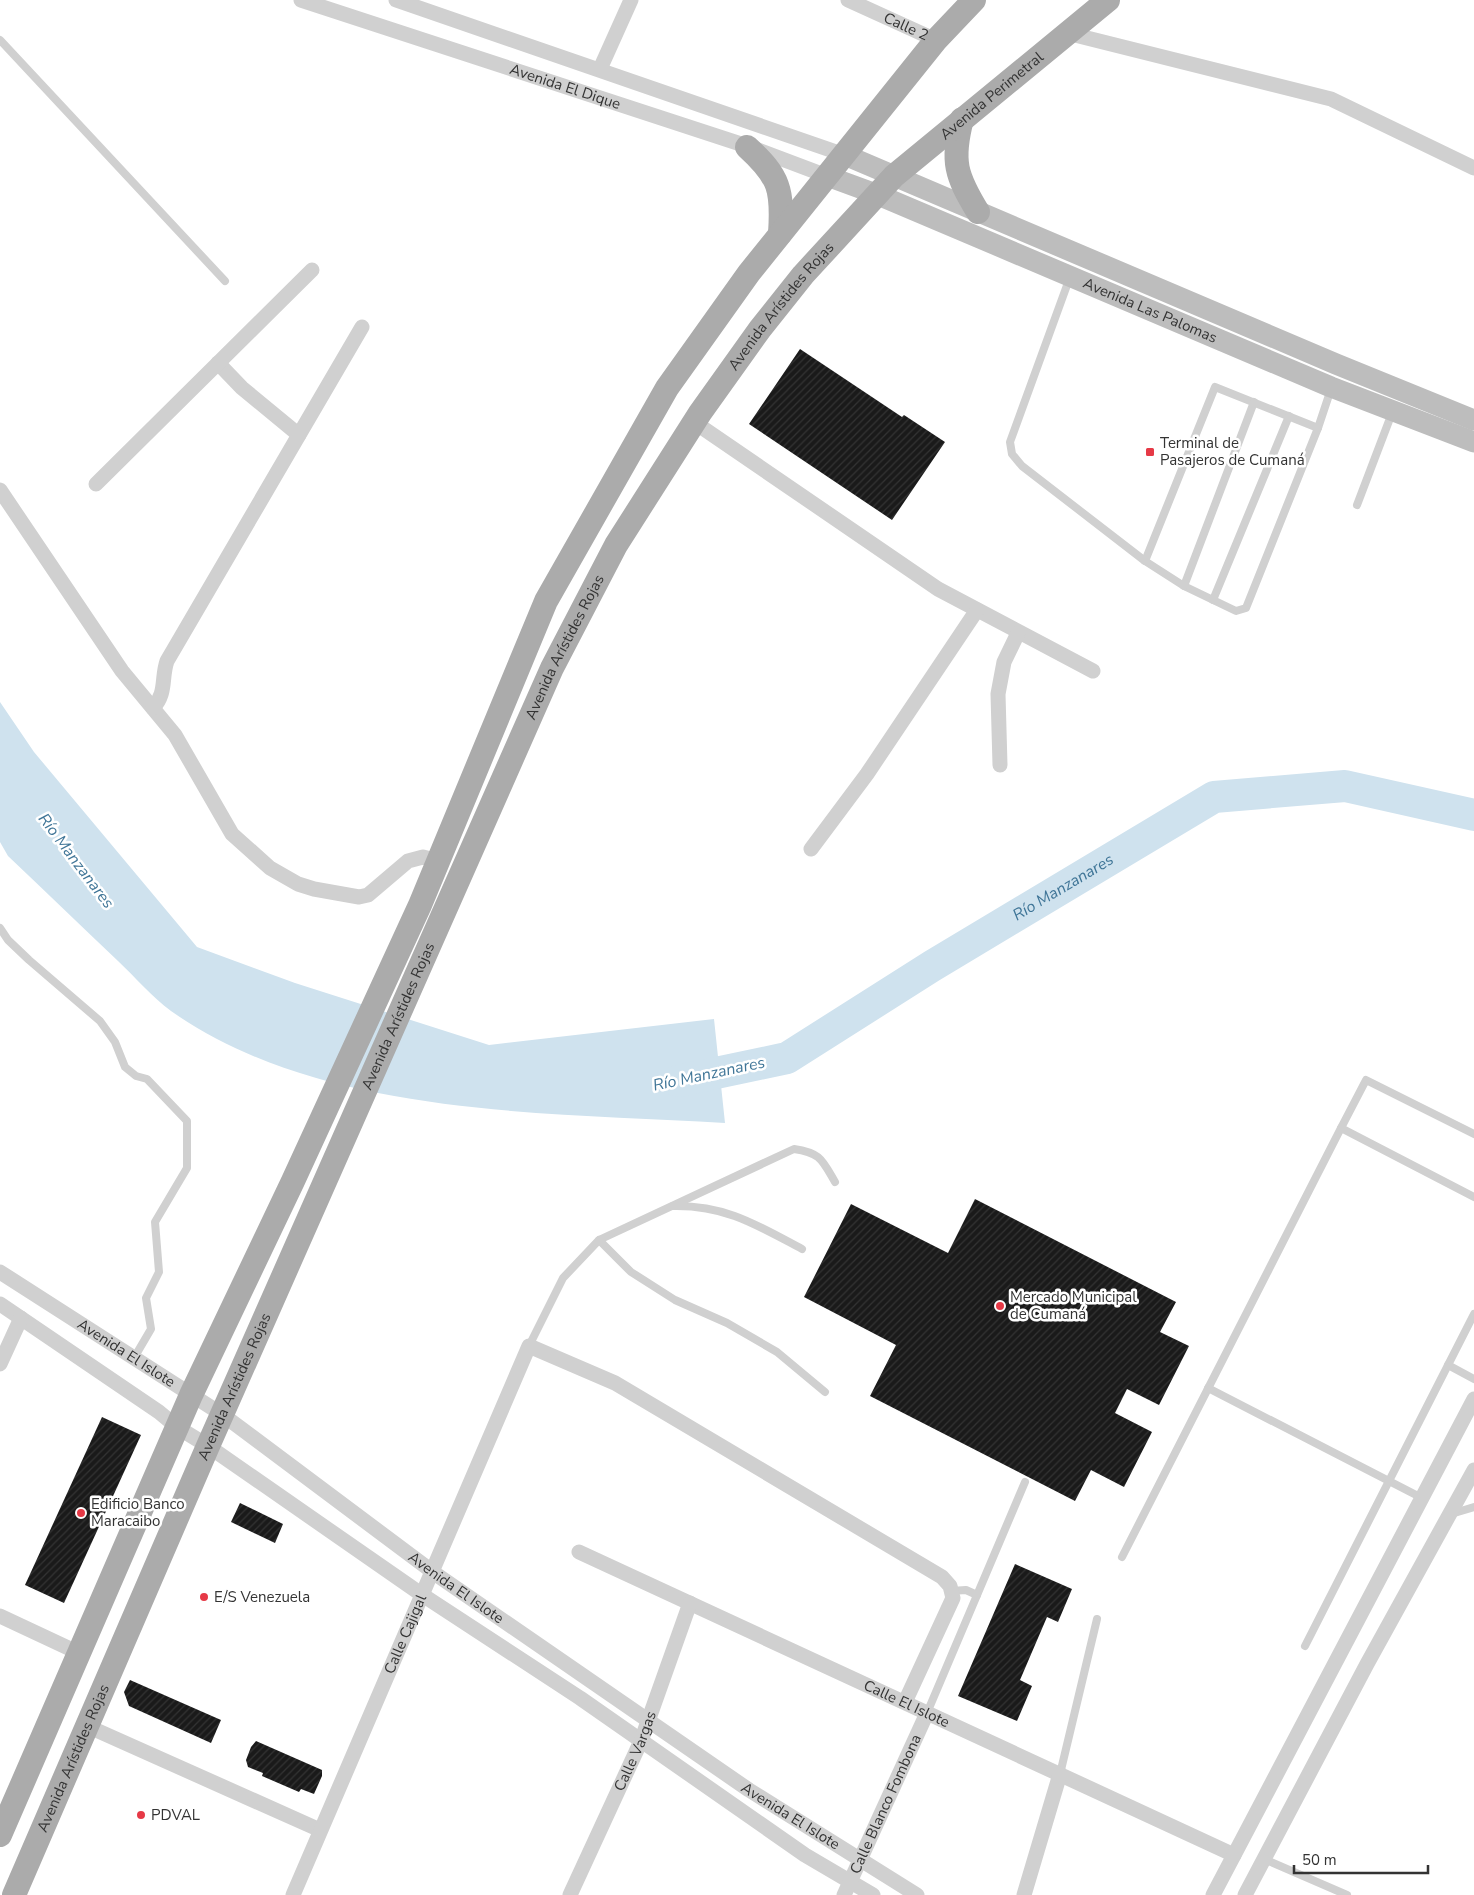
<svg xmlns="http://www.w3.org/2000/svg" width="1474" height="1895" font-family="'Nunito Sans',sans-serif">
<style>
.water{fill:#cfe2ee}
.lines{fill:none;stroke-linecap:round;stroke-linejoin:round}
.river{stroke:#cfe2ee;stroke-width:32}
.building{fill:url(#building-hatch)}
.service{stroke:#d0d0d0;stroke-width:8}
.minor{stroke:#d0d0d0;stroke-width:15}
.secondary{stroke:#bdbdbd;stroke-width:21}
.primary{stroke:#ababab;stroke-width:24}
.poi-dot{fill:#e63946;stroke:#fff;stroke-width:2}
.labels{text-anchor:middle;dominant-baseline:central;stroke-width:5;stroke-linejoin:round;paint-order:stroke}
.street-label{font-size:15px;fill:#333;stroke:#fff}
.poi-label{font-size:15px;fill:#333;stroke:#fff;text-anchor:start}
.water-label{font-size:16px;font-style:italic;fill:#3f7597;stroke:#fff}
</style>
<defs>
<pattern id="building-hatch" width="6" height="6" patternUnits="userSpaceOnUse" patternTransform="scale(1.25)"><rect width="6" height="6" fill="#1a1a1a"/><path d="M-1 1l2-2M0 6l6-6M5 7l2-2" fill="none" stroke="#333"/></pattern>
</defs>
<rect width="100%" height="100%" fill="#fff"/>
<path class="water" d="M0,702L34,752L197,947L295,983L489,1045L714,1019L725,1123C546,1112 323,1118 171,1011C152,997 135,977 118,961C81,926 45,891 8,856L0,842Z"/>
<g class="lines">
<path class="river" id="s1" d="M678,1081L787,1058L932,966L1214,797L1345,786L1474,815"/>
</g>
<g class="building">
<polygon points="800,349 902,417 904,415 945,442 892,520 749,424"/>
<polygon points="975,1199 1176,1302 1160,1332 1189,1346 1159,1405 1127,1389 1115,1413 1152,1432 1124,1487 1091,1470 1075,1501 870,1396 896,1345 804,1297 851,1204 948,1253"/>
<polygon points="102,1417 141,1435 64,1603 25,1585"/>
<polygon points="240,1503 283,1524 275,1543 231,1522"/>
<polygon points="1015,1564 1072,1589 1058,1622 1047,1617 1020,1680 1032,1686 1017,1721 958,1696"/>
<polygon points="130,1680 221,1720 211,1743 129,1706 124,1692"/>
<polygon points="256,1741 322,1770 322,1776 314,1794 301,1789 299,1792 262,1776 263,1773 248,1767 246,1760 251,1747"/>
</g>
<g class="lines">
<g class="service">
<polyline points="0,40 225,281"/>
<polyline points="1070,277 1010,442 1012,454 1022,466 1145,561 1184,586 1236,611 1246,608 1318,428 1331,389"/>
<polyline points="1357,505 1392,413"/>
<polyline points="1145,561 1215,387 1318,428"/>
<polyline points="1184,586 1254,402"/>
<polyline points="1213,600 1289,416"/>
<polyline points="0,928 8,940 29,960 100,1021 115,1042 125,1067 136,1076 147,1079 187,1121 187,1168 155,1222 159,1272 146,1298 151,1329 134,1358"/>
<polyline points="1341,1128 1366,1080 1474,1134"/>
<path d="M673,1206C726,1205 757,1225 802,1249"/>
<polyline points="599,1240 631,1272 675,1300 727,1323 777,1352 825,1392"/>
<path d="M529,1346L563,1278L599,1240L794,1149C821,1153 822,1160 835,1182"/>
<polyline points="1448,1365 1474,1379"/>
<polyline points="1208,1388 1422,1498"/>
<polyline points="1451,1514 1474,1507"/>
<polyline points="1122,1557 1341,1128 1474,1197"/>
<polyline points="951,1591 966,1590 977,1595"/>
<polyline points="1305,1646 1474,1314"/>
<polyline points="927,1713 1025,1482"/>
<polyline points="1060,1774 1097,1619"/>
<polyline points="1264,1859 1347,1895"/>
</g>
<g class="minor">
<path id="s2" d="M301,0L753,148L827,176"/>
<polyline points="396,0 845,155"/>
<path id="s3" d="M848,0L936,40"/>
<polyline points="1067,33 1331,99 1474,168"/>
<polyline points="600,69 631,0"/>
<polyline points="218,363 242,388 299,435"/>
<polyline points="694,422 938,589 1093,671"/>
<polyline points="96,484 312,270"/>
<polyline points="0,490 122,671 175,735 232,834 270,868 298,884 314,889 359,897 368,895 408,861 423,857 438,861"/>
<path d="M153,708C167,693 161,678 167,661L362,327"/>
<polyline points="1000,765 998,694 1004,662 1018,633"/>
<polyline points="811,849 867,774 977,610"/>
<path id="s4" d="M0,1272L223,1415L437,1575L749,1790L917,1895"/>
<polyline points="0,1304 159,1412 177,1427 208,1446 421,1594 580,1698 805,1855 873,1895"/>
<polyline points="0,1364 21,1318"/>
<path id="s5" d="M579,1552L1234,1855"/>
<polyline points="0,1616 79,1653"/>
<polyline points="87,1726 320,1830"/>
<path id="s6" d="M293,1895L529,1346L615,1383L942,1577L950,1586L953,1598L905,1702"/>
<path id="s7" d="M570,1895L641,1741L690,1603"/>
<path id="s8" d="M844,1895L927,1713"/>
<polyline points="1024,1895 1060,1774"/>
<polyline points="1213,1895 1474,1399"/>
<polyline points="1245,1895 1367,1664 1474,1470"/>
</g>
<g class="secondary">
<polyline points="845,155 1336,364 1474,420"/>
<path id="s9" d="M827,176L876,194L1331,387L1474,442"/>
</g>
<g class="primary">
<path d="M962,119C951,161 956,176 978,212"/>
<path d="M747,147C780,177 783,190 780,234"/>
<polyline points="0,1835 191,1395 293,1181 420,905 546,601 667,388 749,273 936,40 974,0"/>
<path id="s10" d="M14,1895L208,1446L552,668L616,545L700,413L760,329L803,275L894,176L1108,0"/>
</g>
</g>
<g class="poi-dot">
<rect x="1145" y="447" width="10" height="10" rx="2.5"/>
<circle cx="1000" cy="1306" r="5"/>
<circle cx="81" cy="1513" r="5"/>
<circle cx="204" cy="1597" r="5"/>
<circle cx="141" cy="1815" r="5"/>
</g>
<g class="labels">
<g class="street-label">
<text stroke="none"><textPath href="#s3" startOffset="64">Calle 2</textPath></text>
<text stroke="none"><textPath href="#s2" startOffset="278">Avenida El Dique</textPath></text>
<text stroke="none"><textPath href="#s10" startOffset="2068">Avenida Perimetral</textPath></text>
<text stroke="none"><textPath href="#s10" startOffset="1769">Avenida Arístides Rojas</textPath></text>
<text stroke="none"><textPath href="#s9" startOffset="350">Avenida Las Palomas</textPath></text>
<text stroke="none"><textPath href="#s10" startOffset="1364">Avenida Arístides Rojas</textPath></text>
<text stroke="none"><textPath href="#s10" startOffset="959">Avenida Arístides Rojas</textPath></text>
<text stroke="none"><textPath href="#s4" startOffset="150">Avenida El Islote</textPath></text>
<text stroke="none"><textPath href="#s10" startOffset="554">Avenida Arístides Rojas</textPath></text>
<text stroke="none"><textPath href="#s4" startOffset="555">Avenida El Islote</textPath></text>
<text stroke="none"><textPath href="#s6" startOffset="284">Calle Cajigal</textPath></text>
<text stroke="none"><textPath href="#s5" startOffset="361">Calle El Islote</textPath></text>
<text stroke="none"><textPath href="#s7" startOffset="158">Calle Vargas</textPath></text>
<text stroke="none"><textPath href="#s10" startOffset="149">Avenida Arístides Rojas</textPath></text>
<text stroke="none"><textPath href="#s8" startOffset="100">Calle Blanco Fombona</textPath></text>
<text stroke="none"><textPath href="#s4" startOffset="960">Avenida El Islote</textPath></text>
</g>
<g class="poi-label">
<text x="1160" y="443">Terminal de<tspan x="1160" dy="17">Pasajeros de Cumaná</tspan></text>
<text x="1010" y="1297">Mercado Municipal<tspan x="1010" dy="17">de Cumaná</tspan></text>
<text x="91" y="1504">Edificio Banco<tspan x="91" dy="17">Maracaibo</tspan></text>
<text x="214" y="1597">E/S Venezuela</text>
<text x="151" y="1815">PDVAL</text>
</g>
<g class="water-label">
<text transform="translate(76 861) rotate(53)">Río Manzanares</text>
<text stroke="none"><textPath href="#s1" startOffset="436">Río Manzanares</textPath></text>
<text transform="translate(709 1074) rotate(-12)">Río Manzanares</text>
</g>
</g>
<path d="M1294 1865v8h134v-8" fill="none" stroke="#333333" stroke-width="2.5"/>
<text x="1302" y="1865" font-size="15" fill="#333333" stroke="#ffffff" stroke-width="4" paint-order="stroke">50 m</text>
</svg>
